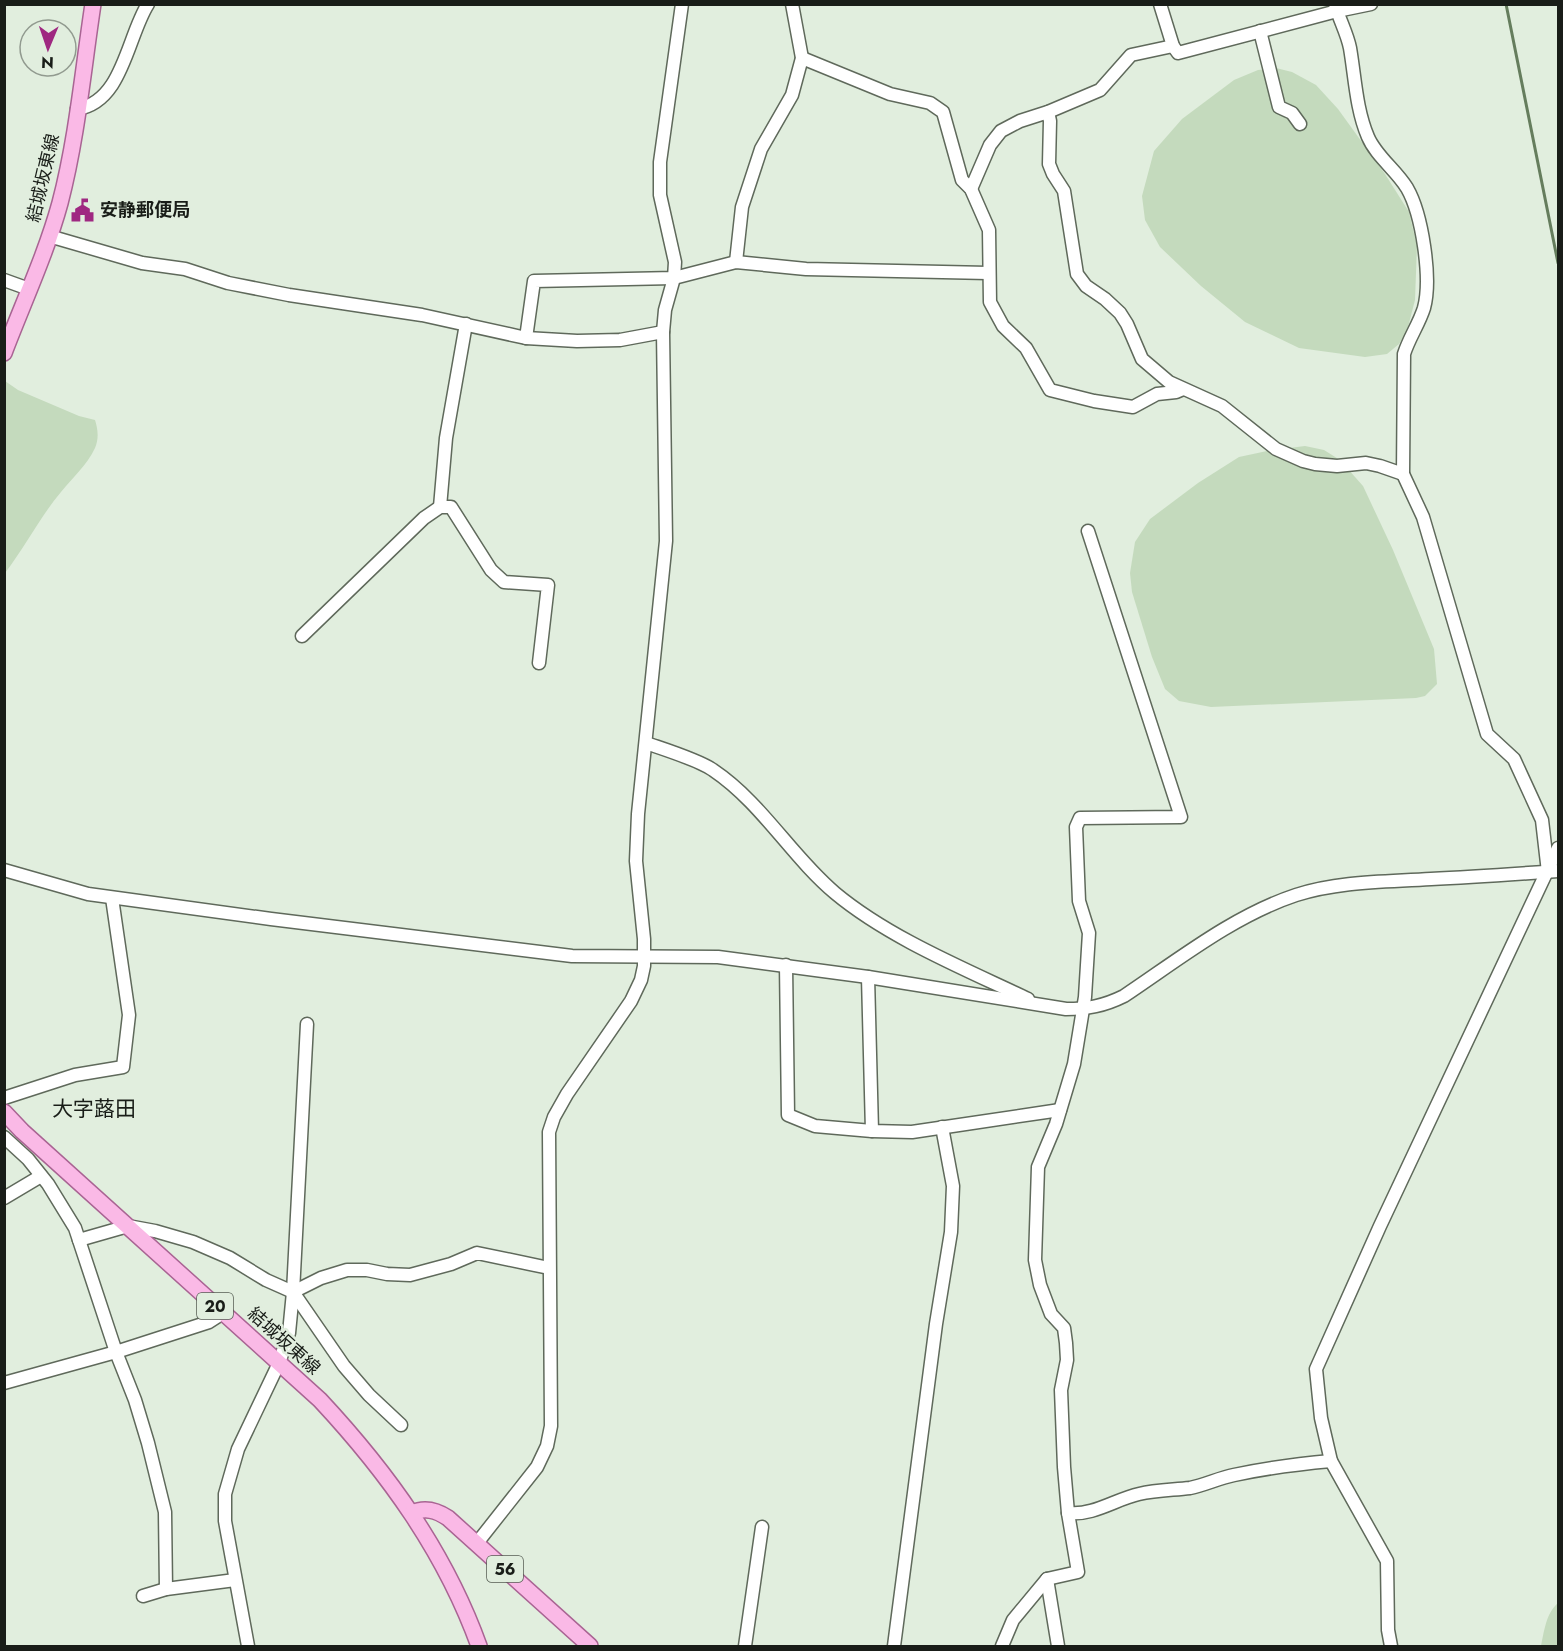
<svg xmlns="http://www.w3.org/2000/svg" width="1563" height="1651" font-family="Jost,'Noto Sans JP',sans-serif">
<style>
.green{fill:#c4dabd}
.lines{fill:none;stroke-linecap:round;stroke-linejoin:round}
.stream{stroke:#657d5d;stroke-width:3}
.minor-casing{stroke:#5f695b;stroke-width:15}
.major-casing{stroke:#a96493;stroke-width:18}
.minor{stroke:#fff;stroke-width:12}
.major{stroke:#fab9e6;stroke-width:15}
.labels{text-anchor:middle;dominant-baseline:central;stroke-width:5;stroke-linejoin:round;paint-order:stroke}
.shield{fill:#e1eede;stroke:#555c53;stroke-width:1.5}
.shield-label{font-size:16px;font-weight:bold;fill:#191d18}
.street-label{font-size:18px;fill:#191d18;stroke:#e1eede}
.poi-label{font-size:18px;font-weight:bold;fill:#191d18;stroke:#e1eede;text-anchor:start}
.quarter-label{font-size:21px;fill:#191d18;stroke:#e1eede}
</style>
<rect width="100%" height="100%" fill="#e1eede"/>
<g class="green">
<polygon points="1276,68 1292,72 1316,85 1338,109 1385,174 1409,212 1417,246 1415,300 1407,331 1399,344 1387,354 1365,357 1299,348 1245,322 1201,286 1160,247 1145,220 1142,196 1154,151 1182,119 1234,80 1258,70"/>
<path d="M5,381L18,390L79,416L95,420C98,429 99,439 95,448C87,465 73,477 61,492C40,517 25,547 5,573Z"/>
<polygon points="1305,446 1324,450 1340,460 1363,486 1393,550 1434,649 1437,684 1425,696 1416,698 1211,707 1179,701 1165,689 1152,657 1132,592 1130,573 1135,542 1150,519 1198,483 1239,457 1267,451"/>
<path d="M1558,1603V1646H1541C1544,1632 1546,1613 1558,1603Z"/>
</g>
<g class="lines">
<polyline class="stream" points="1506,4 1558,263"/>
<defs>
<g id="minor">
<polyline points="1160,4 1173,46 1178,53 1337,11 1371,4"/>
<path d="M1335,4C1339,19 1347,33 1350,48C1355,77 1356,109 1368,137C1376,156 1396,170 1407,188C1422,214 1432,278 1424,308C1419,324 1409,338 1404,354L1403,474L1423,517L1487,734L1514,759L1542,820L1548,872"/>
<polyline points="1260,31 1279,107 1292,113 1300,124"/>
<polyline points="802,58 890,94 930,103 943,112 962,180 971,189 989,230 990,302 1003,326 1026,348 1050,390 1094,401 1133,407 1157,394 1176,392 1183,389"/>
<path d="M77,109C123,102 127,37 148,4"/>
<polyline points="1048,112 1050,121 1049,164 1053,174 1064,191 1077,274 1086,286 1105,299 1120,313 1127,324 1142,359 1169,382 1222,406 1276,449 1303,461 1315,464 1337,466 1366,463 1380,466 1403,474"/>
<polyline points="971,189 990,145 1001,131 1020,121 1048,112 1100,90 1131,55 1173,46"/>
<polyline points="49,236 142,263 185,269 228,283 289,295 422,315 526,338 577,341 620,340 663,332"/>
<polyline points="736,262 742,207 761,149 792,95 802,58 792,4"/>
<polyline points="4,280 29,289"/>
<polyline points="526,338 534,281 674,278 736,262 806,269 988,273"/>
<polyline points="440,507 446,438 466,324"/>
<polyline points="302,636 424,518 440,507 451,507 491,570 504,582 548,585 539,663"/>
<path d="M646,743C663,749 699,760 713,770C762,803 791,856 835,893C889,938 965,969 1028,999"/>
<path d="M4,870L88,894L271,919L572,956L718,957L868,977L1066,1009C1087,1009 1104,1006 1124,996C1178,960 1233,916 1296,895C1340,881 1386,882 1431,879C1474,877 1516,874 1558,871"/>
<polyline points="786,965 788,1115 815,1126 872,1131"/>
<polyline points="868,977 872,1131 912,1132 1060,1110"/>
<polyline points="4,1098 75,1075 123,1067 129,1015 112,898"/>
<polyline points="4,1137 28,1159 48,1184 75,1228 116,1352 135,1400 148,1443 165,1512 166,1589"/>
<polyline points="4,1198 41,1176"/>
<polyline points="79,1240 128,1226 155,1231 193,1242 230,1258 266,1280 293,1292 344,1366 369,1395 401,1425"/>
<polyline points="293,1292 321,1278 347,1270 367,1270 387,1274 410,1275 451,1264 477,1253 549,1268"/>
<polyline points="4,1383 116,1352 209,1322 223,1313"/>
<path d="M1068,1513C1093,1516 1116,1499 1139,1494C1156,1490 1173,1490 1190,1488C1205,1485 1219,1478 1234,1475C1266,1468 1298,1464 1331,1461"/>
<polyline points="477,1543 537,1467 547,1446 551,1426 549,1132 554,1117 567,1094 631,1001 641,980 644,966 644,939 636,861 638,814 666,541 663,332 665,310 674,278 675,262 660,195 660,162 682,4"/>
<polyline points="1047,1579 1058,1646"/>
<polyline points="143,1596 166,1589 235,1580"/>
<polyline points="248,1646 225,1521 225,1494 238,1449 279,1363 289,1333 293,1292 307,1024"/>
<polyline points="745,1646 762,1527"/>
<polyline points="894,1646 936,1324 951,1232 953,1186 942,1127"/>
<polyline points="1002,1646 1013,1620 1047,1579 1078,1572 1068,1513 1064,1467 1061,1390 1067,1360 1066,1343 1064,1328 1051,1314 1040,1285 1035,1260 1038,1167 1056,1124 1074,1064 1085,997 1089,933 1079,901 1076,827 1080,818 1181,817 1088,531"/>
<polyline points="1391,1646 1388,1630 1387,1561 1331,1461 1321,1418 1316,1369 1380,1226 1558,848"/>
</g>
<g id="major">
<path d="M4,353C23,303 46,254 60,203C77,138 83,70 93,4"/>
<path d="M4,1112L22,1131L320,1400C388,1473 445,1552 479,1646"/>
<path d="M412,1513C425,1507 436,1510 448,1518L590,1646"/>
</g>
</defs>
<use href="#minor" class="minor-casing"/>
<use href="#major" class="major-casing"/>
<use href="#minor" class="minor"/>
<use href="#major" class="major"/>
</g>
<defs>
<symbol id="civic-bare" viewBox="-9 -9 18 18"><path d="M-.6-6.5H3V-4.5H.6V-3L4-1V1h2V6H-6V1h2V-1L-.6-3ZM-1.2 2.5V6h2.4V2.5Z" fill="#9f2881" stroke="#e1eede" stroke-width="2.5" paint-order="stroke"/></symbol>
</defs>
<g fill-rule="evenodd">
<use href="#civic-bare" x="66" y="194" width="33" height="33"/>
</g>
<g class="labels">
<g class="shield">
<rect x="197" y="1293" width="36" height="26" rx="4.5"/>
<rect x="487" y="1556" width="36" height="26" rx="4.5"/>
</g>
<g class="shield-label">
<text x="215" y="1306">20</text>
<text x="505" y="1569">56</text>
</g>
<g class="street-label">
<text transform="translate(43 178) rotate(-77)">結城坂東線</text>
<text transform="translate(284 1341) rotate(42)">結城坂東線</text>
</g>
<g class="poi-label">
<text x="100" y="210">安静郵便局</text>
</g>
<g class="quarter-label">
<text x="94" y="1109">大字蕗田</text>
</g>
</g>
<rect width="1563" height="1651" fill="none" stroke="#191d18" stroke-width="12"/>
<g transform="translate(48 48) rotate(182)"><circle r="28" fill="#e1eede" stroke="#919a8f" stroke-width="1.5"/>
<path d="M0-4.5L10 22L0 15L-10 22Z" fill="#9f2881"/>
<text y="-9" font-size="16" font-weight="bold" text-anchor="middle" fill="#191d18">N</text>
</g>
</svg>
